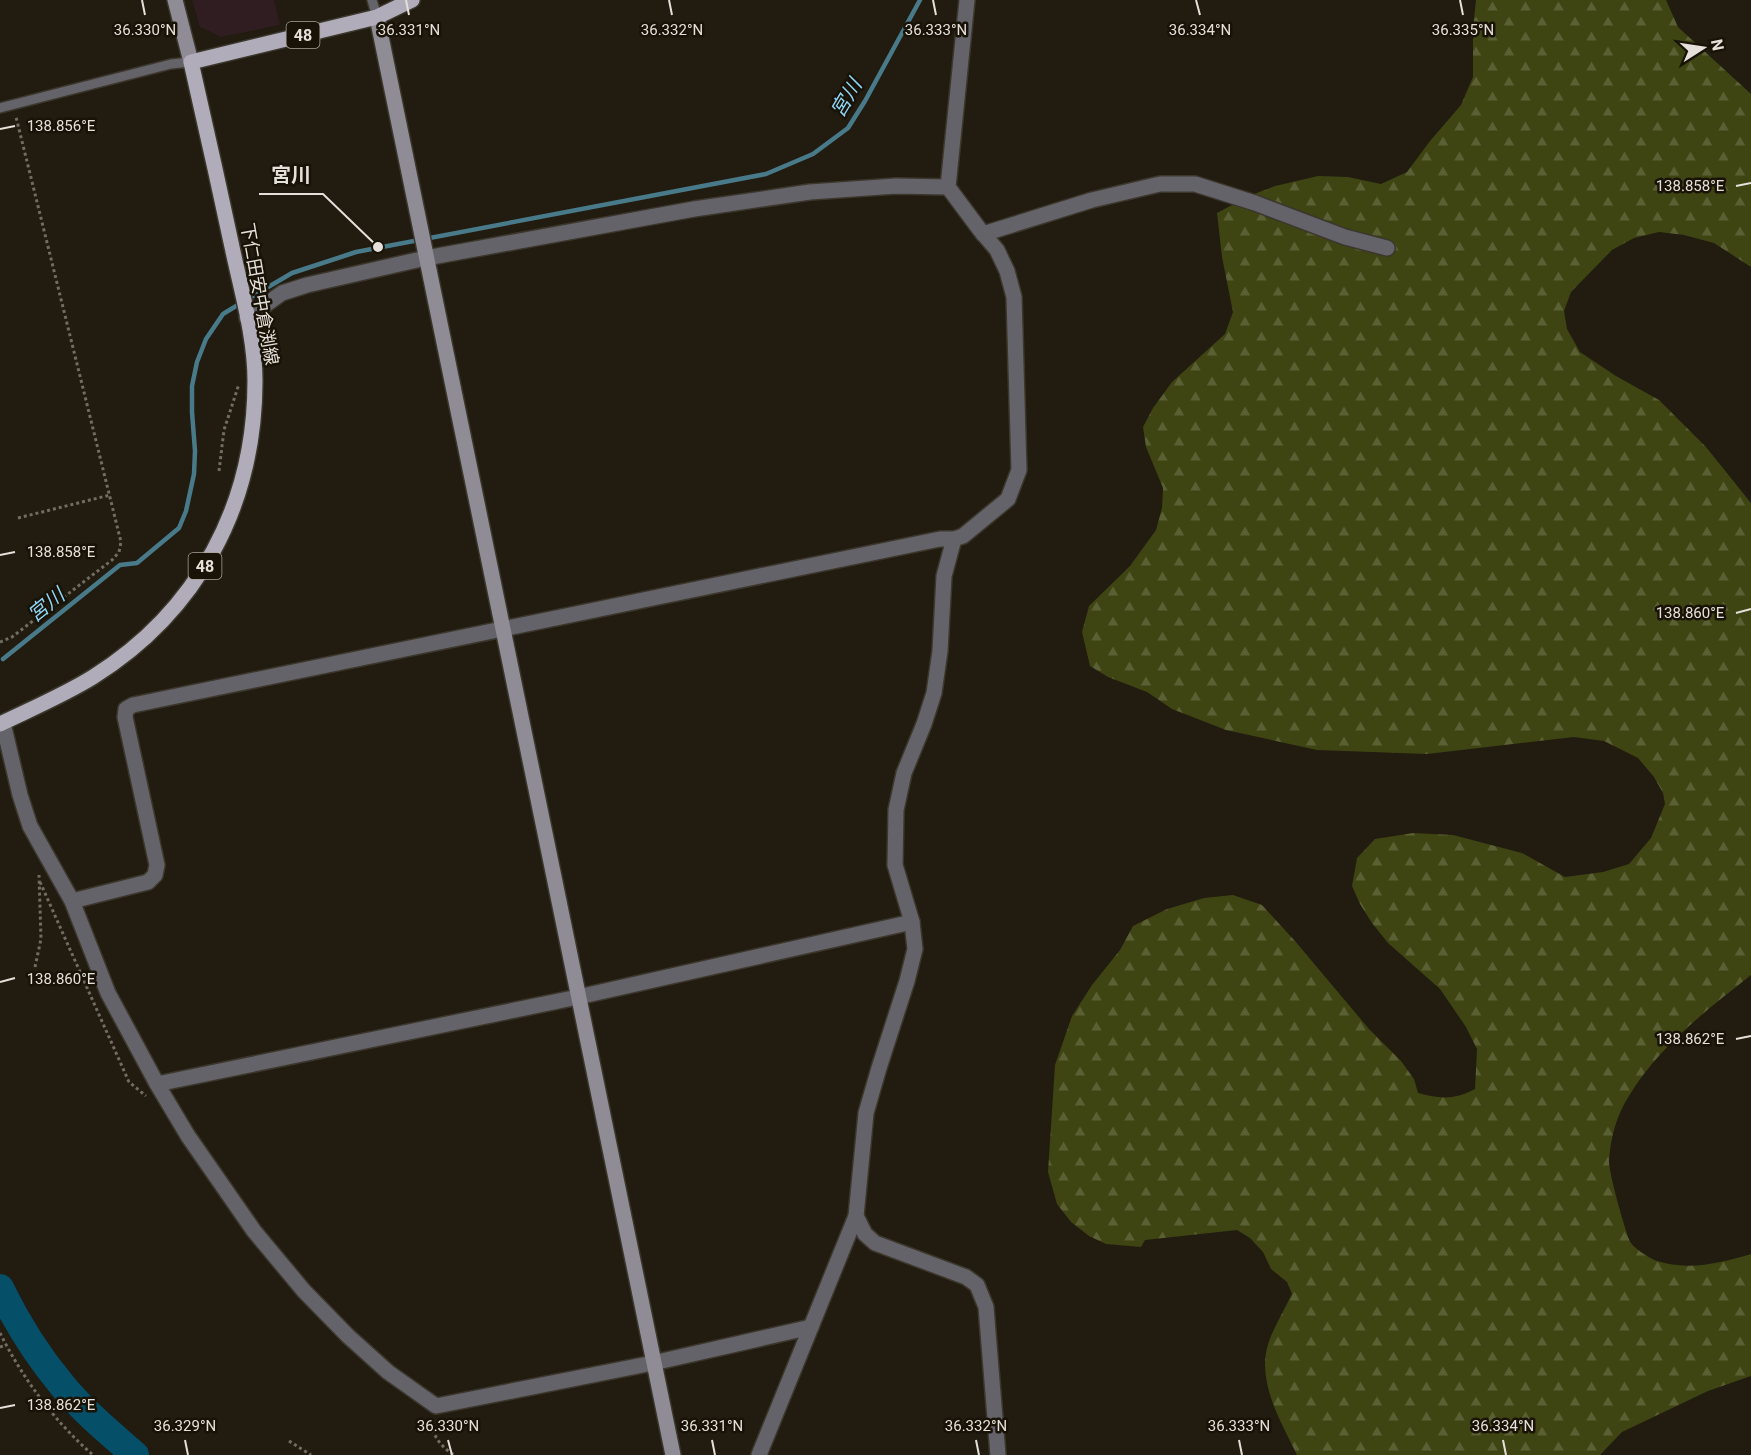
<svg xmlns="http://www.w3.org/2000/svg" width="1751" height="1455" font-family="Roboto,'Noto Sans JP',sans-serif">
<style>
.commercial{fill:#2f1d21}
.forest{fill:url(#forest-firs)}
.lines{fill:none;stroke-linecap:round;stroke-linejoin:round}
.stream{stroke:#487a8a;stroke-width:4.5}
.river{stroke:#054f68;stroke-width:28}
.lane-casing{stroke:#3c372c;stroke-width:12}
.street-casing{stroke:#3c372c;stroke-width:18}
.secondary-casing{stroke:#3c372c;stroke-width:18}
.primary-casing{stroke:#3c372c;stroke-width:18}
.path{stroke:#726c63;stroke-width:3;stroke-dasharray:3 3;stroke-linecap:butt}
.lane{stroke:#65636a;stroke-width:9}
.street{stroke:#65636a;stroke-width:15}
.secondary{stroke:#8f8c96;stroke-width:15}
.primary{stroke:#b0acb9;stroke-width:15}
.ticks{fill:none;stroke:#e5e0d9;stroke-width:2}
.labels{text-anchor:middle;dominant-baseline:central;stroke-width:5;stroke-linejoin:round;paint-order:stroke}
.shield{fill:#181207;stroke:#a8a29a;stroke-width:1.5}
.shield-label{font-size:16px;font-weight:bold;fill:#e5e0d9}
.street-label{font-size:18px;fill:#e5e0d9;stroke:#181207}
.water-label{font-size:20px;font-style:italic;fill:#8ed6f7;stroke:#181207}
.ticks-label{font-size:15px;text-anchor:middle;fill:#e5e0d9;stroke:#181207;stroke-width:5;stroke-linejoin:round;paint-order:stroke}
.leader{fill:none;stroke:#e5e0d9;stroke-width:2}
.callout-dot{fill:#e5e0d9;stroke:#181207;stroke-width:2}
.callout-label{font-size:20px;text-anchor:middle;font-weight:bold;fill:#e5e0d9;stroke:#181207;stroke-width:5;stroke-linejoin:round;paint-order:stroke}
</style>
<defs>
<pattern id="forest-firs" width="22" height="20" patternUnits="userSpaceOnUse" patternTransform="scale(1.5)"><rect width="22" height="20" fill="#3e4412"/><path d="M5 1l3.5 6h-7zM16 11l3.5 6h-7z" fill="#5a5f34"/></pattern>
</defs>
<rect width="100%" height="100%" fill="#211b10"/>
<polygon class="commercial" points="192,0 274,0 280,25 221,37 200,27"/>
<path class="forest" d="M1476,0H1666L1678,27L1751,94V267L1714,243L1684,235L1659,232L1634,238L1612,250L1571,292L1564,311L1567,329L1580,352L1616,376L1659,400L1706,447L1751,503V975C1707,1010 1658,1047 1629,1096C1616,1116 1611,1137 1609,1160C1608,1170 1626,1235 1631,1243C1635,1249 1651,1259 1657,1261C1687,1271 1722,1263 1751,1254V1376L1708,1391L1622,1432L1600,1455H1297C1280,1419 1253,1377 1271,1336C1277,1322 1285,1308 1292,1294L1287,1282L1271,1269L1263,1252L1250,1238L1237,1230L1145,1240L1141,1247L1106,1244L1089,1236L1071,1222L1057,1204L1048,1172L1055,1065L1072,1016L1092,985L1120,950L1133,926L1167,909L1204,898L1233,895L1262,905L1295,941L1369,1029L1401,1061L1414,1079L1418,1093C1439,1099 1455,1100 1475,1089L1477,1049L1466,1027L1440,989L1388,943L1372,923L1360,904L1352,886L1357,858L1375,839L1413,833L1453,835L1522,853L1565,877L1603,872L1629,864L1651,838L1665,804L1663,793L1654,777L1638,758L1604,741L1574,737L1427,754L1317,750L1226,730L1172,709L1147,692L1108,677L1090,666L1082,632L1089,606L1130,566L1156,530L1162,508L1163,488L1146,447L1143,427L1153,408L1172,382L1225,334L1233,312L1222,257L1217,213L1249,196L1275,186L1318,176L1348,177L1381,184L1407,172L1430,141L1461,105L1473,77V28Z"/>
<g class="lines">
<g class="stream">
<polyline points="248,299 292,273 356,252 766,174 813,154 848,128 865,101 920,0"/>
<polyline points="3,659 120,565 137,563 179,528 186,511 194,474 195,451 192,412 192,386 197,362 206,339 223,314 241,303"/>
</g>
<path class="river" d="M0,1288C17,1323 37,1355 62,1385C83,1411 110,1433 135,1455"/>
<defs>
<g id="lane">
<polyline points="372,0 377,17"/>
<polyline points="0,108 171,64 191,62"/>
</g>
<g id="street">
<polyline points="983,234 1092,200 1160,184 1195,184 1255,203 1345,237 1387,248"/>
<polyline points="247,318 282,293 307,285 426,258 694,209 810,192 896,186 948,187"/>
<polyline points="3,723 20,795 30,826 72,901 108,993 157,1084 188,1136 254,1231 304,1291 348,1336 388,1372 436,1406 653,1363 811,1327"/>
<polyline points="72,901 148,882 155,875 157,865 125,717 126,709 133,705 940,539 954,539 963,536 1008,499 1019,470 1014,297 1007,271 997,250 980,230 948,187 967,0"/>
<polyline points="157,1084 578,997 912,922"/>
<polyline points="856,1216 865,1234 875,1243 966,1277 977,1285 986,1307 998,1455"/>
<polyline points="759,1455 856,1216 866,1113 879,1068 907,981 915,949 912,922 895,865 896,810 904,773 924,724 934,693 940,651 944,576 954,539"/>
</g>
<g id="secondary">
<polyline points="175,0 191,62"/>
<polyline points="377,17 673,1455"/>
</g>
<path id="primary" d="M0,724C31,709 64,695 93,677C198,611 255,505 255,381C255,339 243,297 234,256C220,191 206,127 191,62L377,17L412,0"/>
</defs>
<use href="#lane" class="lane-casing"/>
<use href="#street" class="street-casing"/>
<use href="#secondary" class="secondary-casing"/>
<use href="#primary" class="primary-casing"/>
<g class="path">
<polyline points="219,471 224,430 239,384"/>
<polyline points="18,518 110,495"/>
<polyline points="0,642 12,637 112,560 119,552 121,542 16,117"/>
<polyline points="40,882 129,1082 146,1096"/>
<polyline points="35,967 41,939 39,875"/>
<path d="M0,1333C23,1379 55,1422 93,1455"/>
<polyline points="0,1347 6,1345"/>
<path d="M430,1418C432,1435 440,1446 454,1455"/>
<polyline points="289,1441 311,1455"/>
</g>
<use href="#lane" class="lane"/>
<use href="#street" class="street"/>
<use href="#secondary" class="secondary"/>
<use href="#primary" class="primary"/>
</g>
<path class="ticks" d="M142,0L145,15M406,0L409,15M669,0L672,15M933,0L936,15M1196,0L1200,15M1460,0L1463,15M0,129L15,126M1736,186L1751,183M0,555L15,552M1736,613L1751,609M0,982L15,978M1736,1039L1751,1036M0,1408L15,1405M185,1440L188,1455M448,1440L452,1455M712,1440L715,1455M976,1440L979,1455M1239,1440L1242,1455M1503,1440L1506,1455"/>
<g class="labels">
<g class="shield">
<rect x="286.5" y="22" width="33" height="26" rx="4.5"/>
<rect x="188.5" y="553" width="33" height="26" rx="4.5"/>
</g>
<g class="shield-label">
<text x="303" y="35">48</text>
<text x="205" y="566">48</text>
</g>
<g class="street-label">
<text transform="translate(260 294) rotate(80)">下仁田安中倉渕線</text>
</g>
<g class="water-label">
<text transform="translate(846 98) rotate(-59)">宮川</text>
<text transform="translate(46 605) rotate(-39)">宮川</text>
</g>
</g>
<g class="ticks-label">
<text x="145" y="35">36.330°N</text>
<text x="409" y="35">36.331°N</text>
<text x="672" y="35">36.332°N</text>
<text x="936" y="35">36.333°N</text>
<text x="1200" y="35">36.334°N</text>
<text x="1463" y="35">36.335°N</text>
<text x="61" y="131">138.856°E</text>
<text x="1690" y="191">138.858°E</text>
<text x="61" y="557">138.858°E</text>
<text x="1690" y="618">138.860°E</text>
<text x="61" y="984">138.860°E</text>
<text x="1690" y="1044">138.862°E</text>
<text x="61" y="1410">138.862°E</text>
<text x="185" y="1431">36.329°N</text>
<text x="448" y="1431">36.330°N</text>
<text x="712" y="1431">36.331°N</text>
<text x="976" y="1431">36.332°N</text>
<text x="1239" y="1431">36.333°N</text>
<text x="1503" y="1431">36.334°N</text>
</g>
<path class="leader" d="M378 247L323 194H259"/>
<circle class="callout-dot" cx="378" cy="247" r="6"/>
<g class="callout-label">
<text x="291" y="182">宮川</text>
</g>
<g transform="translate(1703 48) rotate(78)" stroke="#181207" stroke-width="4.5" paint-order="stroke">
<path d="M0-4.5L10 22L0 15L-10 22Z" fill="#e5e0d9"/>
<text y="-9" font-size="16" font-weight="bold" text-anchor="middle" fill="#e5e0d9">N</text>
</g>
</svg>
